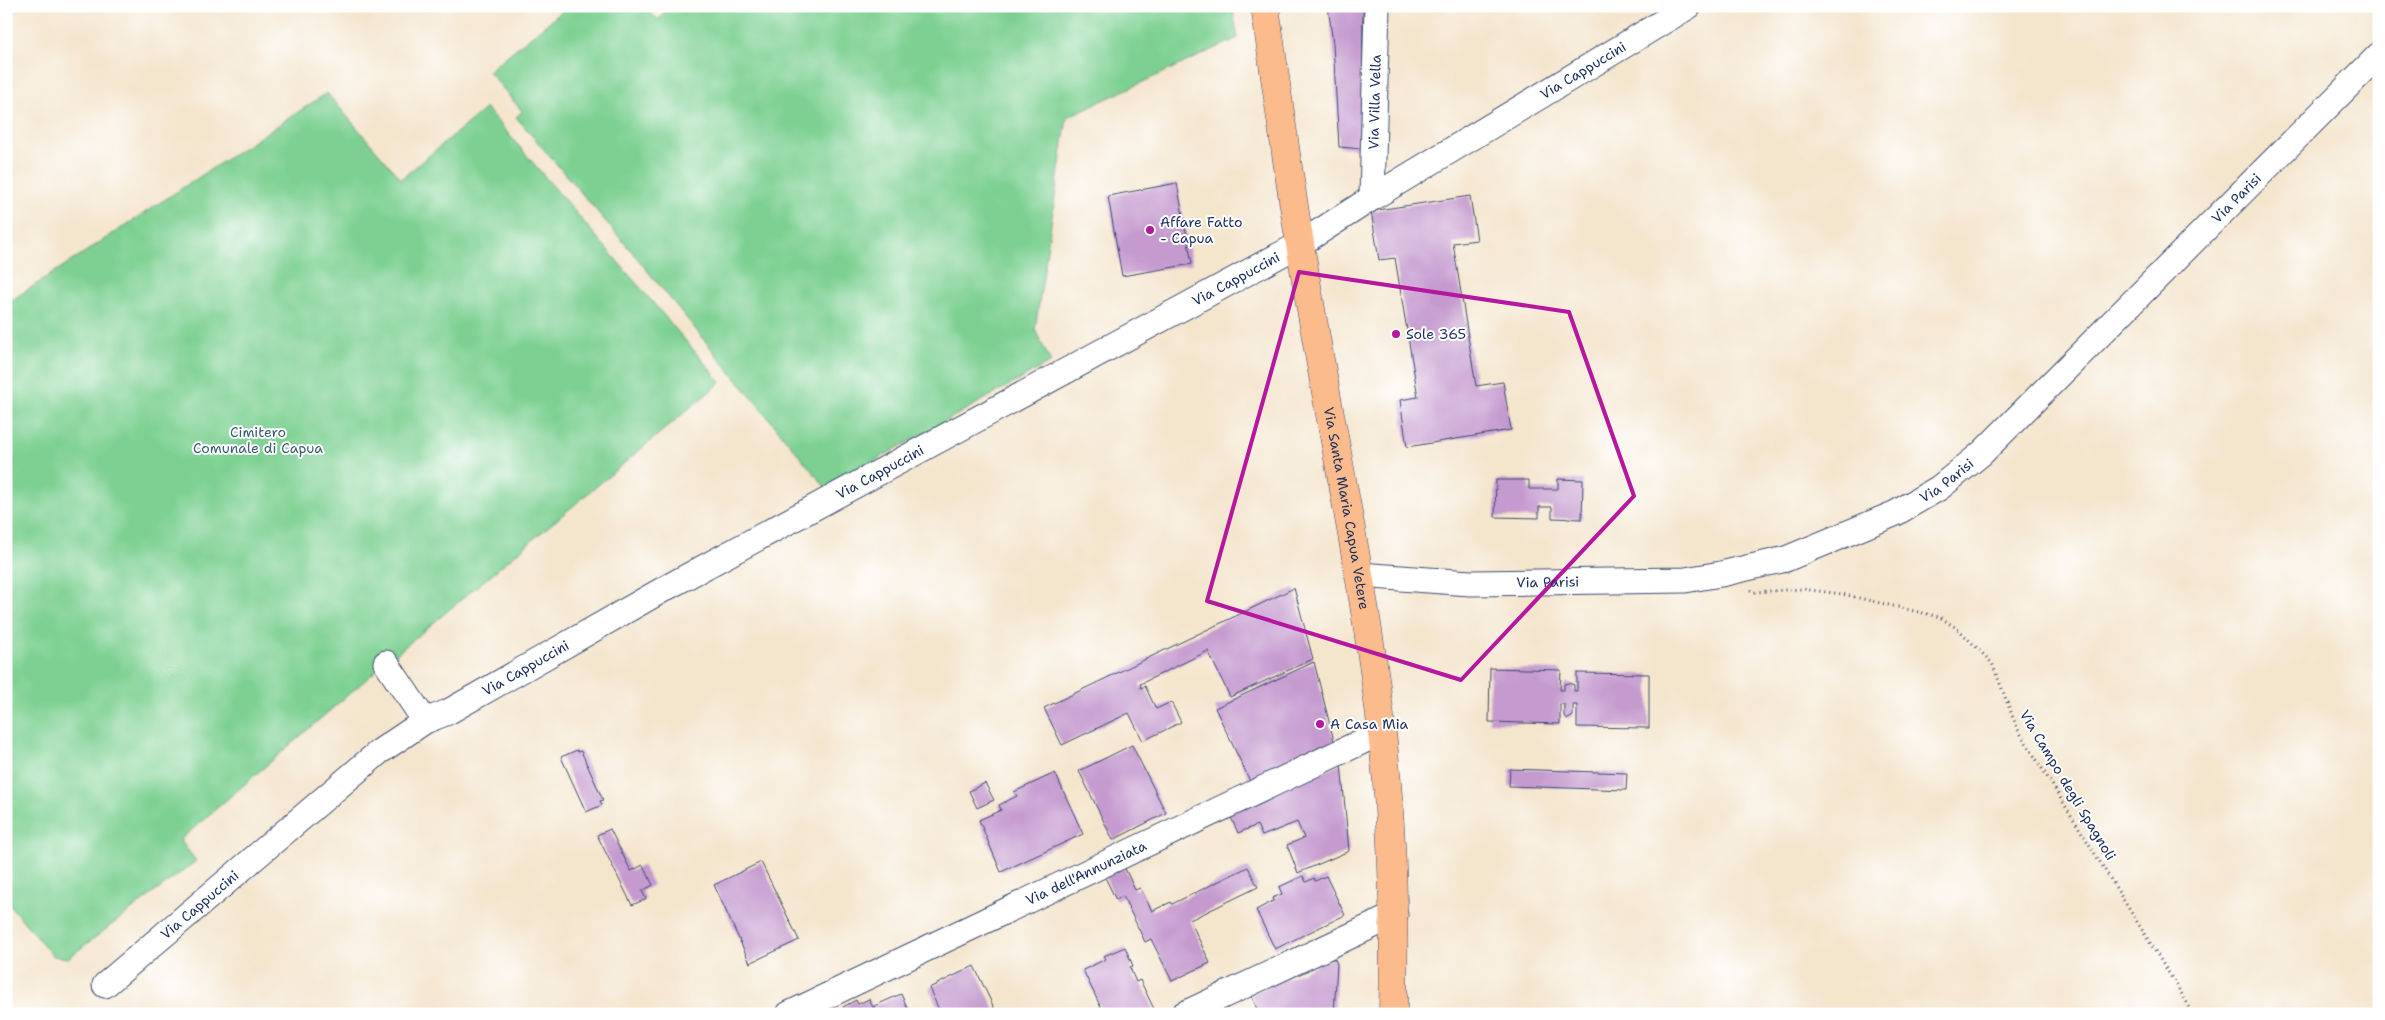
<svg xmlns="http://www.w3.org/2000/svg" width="2385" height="1020" font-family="'Shantell Sans',sans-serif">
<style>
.green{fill:#7dd092;stroke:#4c8078}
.building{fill:#c59acf}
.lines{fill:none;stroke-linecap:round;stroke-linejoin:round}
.minor-casing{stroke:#3c4a6f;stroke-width:27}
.major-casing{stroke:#3c4a6f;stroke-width:29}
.path{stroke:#3c4a6f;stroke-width:3;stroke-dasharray:1 4;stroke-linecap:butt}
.minor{stroke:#fff;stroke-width:25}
.major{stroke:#fbbb8d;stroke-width:28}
.marked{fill:none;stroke:#b5179e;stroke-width:4;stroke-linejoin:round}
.poi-dot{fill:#b5179e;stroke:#fff;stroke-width:2}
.labels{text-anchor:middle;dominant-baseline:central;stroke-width:4;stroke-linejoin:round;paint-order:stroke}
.street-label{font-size:14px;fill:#1b2f5e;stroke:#fff}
.poi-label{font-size:14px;fill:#1b2f5e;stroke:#fff;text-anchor:start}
.park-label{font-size:14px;fill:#385f6e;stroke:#fff}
</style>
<rect width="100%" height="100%" fill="#fff"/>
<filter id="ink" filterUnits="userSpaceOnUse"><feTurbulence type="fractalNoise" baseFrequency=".02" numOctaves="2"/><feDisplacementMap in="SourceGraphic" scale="10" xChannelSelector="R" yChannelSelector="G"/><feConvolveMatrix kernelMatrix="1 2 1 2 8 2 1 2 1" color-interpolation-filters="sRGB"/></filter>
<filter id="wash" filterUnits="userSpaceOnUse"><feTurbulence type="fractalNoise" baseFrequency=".0096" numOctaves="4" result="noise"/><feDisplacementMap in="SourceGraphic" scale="20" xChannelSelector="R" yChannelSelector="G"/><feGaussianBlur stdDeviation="1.12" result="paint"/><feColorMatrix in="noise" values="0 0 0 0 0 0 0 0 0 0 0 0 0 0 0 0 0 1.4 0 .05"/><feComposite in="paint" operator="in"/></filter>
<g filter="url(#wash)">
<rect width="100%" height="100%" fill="#f4e5cd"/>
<g class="green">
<polygon points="569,6 642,6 659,20 666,9 672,6 1232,6 1238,38 1067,117 1035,330 1051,362 826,488 632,252 516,117 522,111 488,71"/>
<polygon points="327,93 401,179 486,108 721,382 370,676 180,840 196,861 68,958 53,956 6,901 6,304"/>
</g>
<g id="blocks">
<g class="building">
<polygon points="1328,6 1363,6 1362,149 1339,147 1333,44"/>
<polygon points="1177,183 1192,264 1122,276 1108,196"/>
<polygon points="1470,196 1477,240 1453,243 1476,386 1503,382 1511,430 1407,447 1400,400 1418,397 1395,258 1379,260 1371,211"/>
<polygon points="1558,479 1583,480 1582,519 1552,518 1552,507 1539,507 1539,518 1495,517 1496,480 1529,480 1529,489 1558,489"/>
<polygon points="1294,588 1313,659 1230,697 1208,651 1140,684 1141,688 1145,686 1156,709 1171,702 1181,722 1143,741 1129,713 1062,745 1044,708"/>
<polygon points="1314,662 1334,741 1250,781 1215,708"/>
<polygon points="1490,668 1561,670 1560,690 1564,690 1564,684 1569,683 1574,685 1574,691 1577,691 1577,673 1649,674 1649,728 1577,727 1577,705 1573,705 1573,716 1568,719 1564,716 1564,704 1560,704 1560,724 1489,722"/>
<polygon points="1132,745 1166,813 1113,840 1079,771"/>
<polygon points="577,750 578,752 581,751 603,800 600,801 602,805 586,812 561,757"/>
<polygon points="1341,764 1349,851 1298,873 1287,845 1304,838 1297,822 1262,836 1257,825 1238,833 1229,813"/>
<polygon points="1510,769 1627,773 1626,790 1509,786"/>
<polygon points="1055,773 1083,834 1001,872 979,820 1001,810 999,805 1017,796 1014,792"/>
<polygon points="985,783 994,800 977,808 969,791"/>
<polygon points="610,829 631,871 643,865 653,885 642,891 646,899 632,905 597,835"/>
<polygon points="761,862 799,940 750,963 714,885"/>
<polygon points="1123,864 1135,890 1140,888 1152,911 1171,902 1172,904 1248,867 1258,887 1190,920 1210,963 1172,981 1151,939 1145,942 1123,896 1116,900 1103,873"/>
<polygon points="1303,876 1306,882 1314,878 1315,881 1326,876 1345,915 1275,949 1256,910 1273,901 1272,898 1282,894 1279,887"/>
<polygon points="1125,947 1133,966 1130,967 1132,973 1136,982 1140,980 1154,1009 1143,1014 1104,1014 1083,970 1106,959 1104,956"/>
<polygon points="1330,959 1335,959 1337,964 1334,1014 1259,1014 1251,994"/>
<polygon points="974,966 997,1014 941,1014 929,988"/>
<polygon points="901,994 910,1014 877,1014 874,1006"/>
<polygon points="869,999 876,1014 831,1014 844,1010 843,1007 856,1000 858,1004"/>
</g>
</g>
</g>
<g filter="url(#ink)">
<use href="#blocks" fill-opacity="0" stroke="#3c4a6f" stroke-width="1"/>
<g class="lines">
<defs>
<g id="minor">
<path id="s1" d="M1372,198L1377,6"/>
<path id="s2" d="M1359,575L1470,583L1685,580L1721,574L1786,559L1896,513L1939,488L1982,453L2379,55"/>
<polyline points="386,663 425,721"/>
<path id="s3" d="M105,985L379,752L425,721L448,712L664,589L1300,244L1372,198L1689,6"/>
<path id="s4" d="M789,1014L1382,732"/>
<polyline points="1184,1014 1395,915"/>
</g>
<g id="major">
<path id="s5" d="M1265,6C1276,85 1287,165 1300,244C1326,407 1363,569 1382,733C1393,827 1395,919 1393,1014"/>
</g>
</defs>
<use href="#minor" class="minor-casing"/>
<use href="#major" class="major-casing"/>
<polyline class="path" points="1750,590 1754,592 1802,589 1842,594 1940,617 1959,630 1992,663 2017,728 2194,1014"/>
<use href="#minor" class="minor"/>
<use href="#major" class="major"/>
</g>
</g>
<path class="marked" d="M1299,272L1569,312L1634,496L1461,680L1207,601Z"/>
<g class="poi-dot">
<circle cx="1150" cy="230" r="5"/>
<circle cx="1396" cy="334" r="5"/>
<circle cx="1320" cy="724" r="5"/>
</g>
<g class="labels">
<g class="street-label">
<text stroke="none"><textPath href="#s3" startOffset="1744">Via Cappuccini</textPath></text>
<text stroke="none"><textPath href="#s1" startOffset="96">Via Villa Vella</textPath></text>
<text stroke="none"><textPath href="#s2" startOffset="1014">Via Parisi</textPath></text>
<text stroke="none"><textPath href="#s3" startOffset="1339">Via Cappuccini</textPath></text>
<text stroke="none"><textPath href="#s3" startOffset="934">Via Cappuccini</textPath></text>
<text stroke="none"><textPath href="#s2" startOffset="609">Via Parisi</textPath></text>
<text stroke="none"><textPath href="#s5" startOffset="509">Via Santa Maria Capua Vetere</textPath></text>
<text stroke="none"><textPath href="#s2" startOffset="189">Via Parisi</textPath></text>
<text stroke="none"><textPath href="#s3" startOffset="529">Via Cappuccini</textPath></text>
<text transform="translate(2068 785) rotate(59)">Via Campo degli Spagnoli</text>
<text stroke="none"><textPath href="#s4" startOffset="329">Via dell'Annunziata</textPath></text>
<text stroke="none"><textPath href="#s3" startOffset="124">Via Cappuccini</textPath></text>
</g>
<g class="poi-label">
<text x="1160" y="222">Affare Fatto<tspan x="1160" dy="16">- Capua</tspan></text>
<text x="1406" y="334">Sole 365</text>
<text x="1330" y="724">A Casa Mia</text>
</g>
<g class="park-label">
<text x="258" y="432">Cimitero<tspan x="258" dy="16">Comunale di Capua</tspan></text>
</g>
</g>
<rect width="2385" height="1020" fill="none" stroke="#fff" stroke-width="25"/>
</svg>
